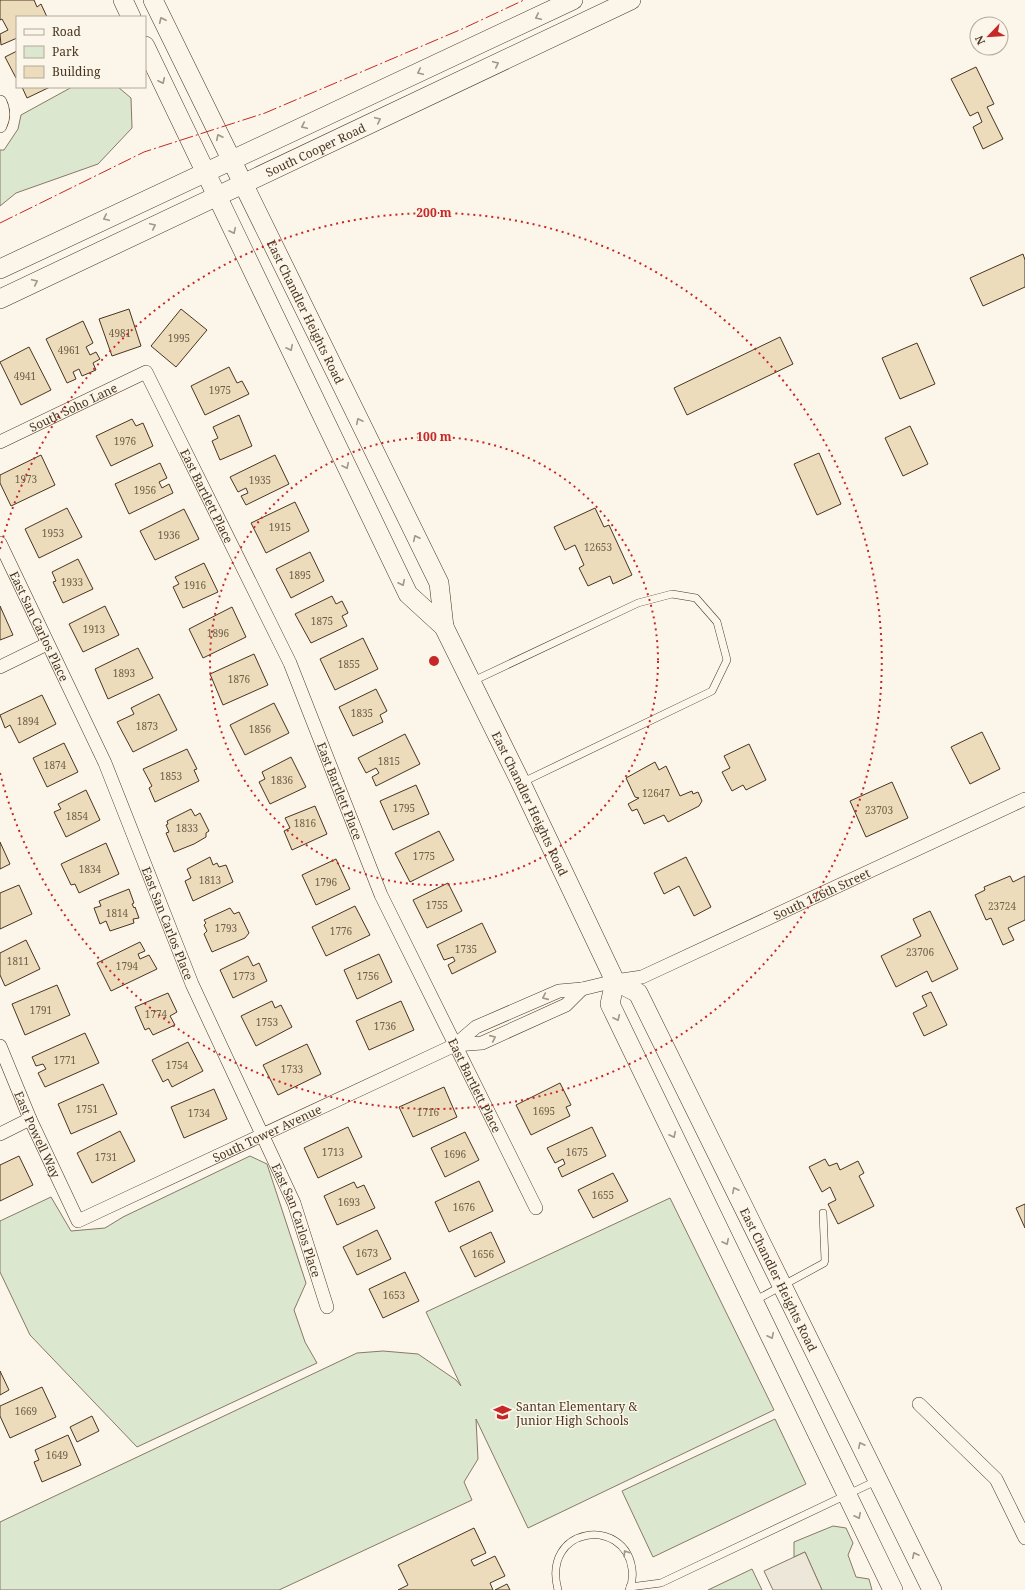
<svg xmlns="http://www.w3.org/2000/svg" width="1025" height="1590" font-family="'Noto Serif',serif">
<style>
.green{fill:#dce7d0;stroke:#887966}
.parking{fill:#ede7d9;stroke:#887966}
.building{fill:#ecdcbc;stroke:#4a3520}
.lines{fill:none;stroke-linecap:round;stroke-linejoin:round}
.lane-casing{stroke:#4a3520;stroke-width:8}
.street-casing{stroke:#4a3520;stroke-width:14}
.secondary-casing{stroke:#4a3520;stroke-width:20}
.lane{stroke:#fbf6e9;stroke-width:7}
.street{stroke:#fbf6e9;stroke-width:13}
.secondary{stroke:#fbf6e9;stroke-width:19}
.power{stroke:#c62828;stroke-width:1;stroke-dasharray:14 3 2 3;stroke-linecap:butt}
.oneway{stroke:#a29684}
.ring{fill:none;stroke:#c62828;stroke-width:2;stroke-dasharray:2 4}
.labels{text-anchor:middle;dominant-baseline:central;stroke-width:3;stroke-linejoin:round;paint-order:stroke}
.number-label{font-size:10px;fill:#725f47}
.street-label{font-size:12px;fill:#4a3520;stroke:#fbf6e9}
.poi-label{font-size:12px;fill:#4a3520;stroke:#fbf6e9;text-anchor:start}
.centre{fill:#c62828;stroke:#fbf6e9;stroke-width:2}
.ring-label{font-size:12px;text-anchor:middle;font-weight:bold;fill:#c62828;stroke:#fbf6e9;stroke-width:3;stroke-linejoin:round;paint-order:stroke}
</style>
<rect width="100%" height="100%" fill="#fbf6e9"/>
<g class="green">
<polygon points="72,87 118,87 131,98 132,128 98,164 16,193 0,206 0,150 4,150 18,129 21,115"/>
<polygon points="250,1156 267,1164 306,1283 294,1310 305,1342 317,1363 137,1447 30,1335 0,1272 0,1221 51,1197 71,1231 105,1228 123,1217"/>
<polygon points="670,1198 774,1410 528,1528 476,1419 478,1459 464,1482 472,1500 279,1590 0,1590 0,1522 357,1353 383,1351 418,1354 456,1380 461,1386 426,1312"/>
<polygon points="775,1419 806,1484 653,1557 622,1491"/>
<polygon points="833,1526 846,1528 853,1543 848,1555 856,1577 869,1579 872,1590 822,1590 805,1552 794,1557 794,1542"/>
<polygon points="752,1569 762,1590 708,1590"/>
</g>
<polygon class="parking" points="805,1552 822,1590 773,1590 764,1571"/>
<g class="building">
<polygon points="0,0 34,0 37,7 41,4 47,17 17,17 17,38 1,45 0,34 8,30 2,19 0,20"/>
<polygon points="17,51 17,78 16,78 5,57"/>
<polygon points="976,67 994,104 987,107 1003,139 983,149 973,127 982,122 978,112 970,116 951,79"/>
<polygon points="22,87 50,87 27,98"/>
<polygon points="1023,254 1025,260 1025,287 983,306 970,278"/>
<polygon points="129,309 141,346 112,356 99,319"/>
<polygon points="181,309 207,330 176,367 151,346"/>
<polygon points="83,321 93,343 86,347 90,355 96,352 100,359 93,363 96,370 82,376 79,369 73,372 76,379 67,383 46,339"/>
<polygon points="780,337 793,364 687,415 674,388"/>
<polygon points="917,343 935,384 900,399 882,358"/>
<polygon points="29,347 51,390 21,405 0,362"/>
<polygon points="229,367 237,383 242,381 249,394 205,415 191,386"/>
<polygon points="239,415 252,446 220,460 212,441 218,438 213,427"/>
<polygon points="132,419 136,426 143,423 153,446 111,466 96,436"/>
<polygon points="910,426 928,464 903,476 885,438"/>
<polygon points="819,453 841,504 817,515 794,464"/>
<polygon points="41,455 55,485 11,506 0,483 0,475"/>
<polygon points="275,455 289,484 246,505 241,496 248,493 246,488 238,492 230,477"/>
<polygon points="160,463 167,478 159,482 162,488 169,484 173,493 129,514 115,484"/>
<polygon points="295,502 309,531 266,553 251,523"/>
<polygon points="67,508 82,537 39,558 25,529"/>
<polygon points="595,508 604,527 609,525 632,575 613,584 610,576 588,586 579,568 584,565 575,545 565,550 554,527"/>
<polygon points="184,509 199,539 155,560 140,531"/>
<polygon points="310,552 324,581 291,598 276,569"/>
<polygon points="78,559 93,589 63,603 53,582 56,581 52,572"/>
<polygon points="204,563 218,592 183,608 173,587 179,584 175,577"/>
<polygon points="332,596 336,604 342,601 348,613 342,616 347,626 311,643 295,614"/>
<polygon points="0,606 13,635 0,640"/>
<polygon points="105,606 119,635 83,652 69,624"/>
<polygon points="232,607 246,637 203,658 189,629"/>
<polygon points="363,638 378,669 335,690 320,659"/>
<polygon points="138,648 153,678 108,699 95,669"/>
<polygon points="254,654 268,685 223,705 210,674"/>
<polygon points="376,689 387,711 380,715 383,722 353,736 339,707"/>
<polygon points="159,694 177,730 133,752 117,722 134,714 131,708"/>
<polygon points="42,695 56,724 19,743 10,725 5,728 0,715"/>
<polygon points="274,703 289,733 245,755 230,725"/>
<polygon points="982,732 1000,769 970,784 951,747"/>
<polygon points="405,734 420,764 376,786 372,777 379,773 376,768 366,773 358,758"/>
<polygon points="64,743 78,772 47,787 33,758"/>
<polygon points="749,744 766,780 746,790 743,785 732,791 722,772 730,768 724,756"/>
<polygon points="187,749 197,769 194,770 199,781 155,802 149,788 152,786 143,769"/>
<polygon points="291,757 306,787 270,804 259,782 265,779 262,772"/>
<polygon points="655,762 659,770 666,766 680,796 692,791 693,794 698,792 702,801 699,806 668,822 664,815 644,824 637,809 632,811 628,804 639,798 635,797 626,778"/>
<polygon points="892,782 908,818 866,837 850,801"/>
<polygon points="416,785 429,814 393,830 380,801"/>
<polygon points="86,790 100,820 66,837 54,812 61,809 58,804"/>
<polygon points="315,806 327,834 292,850 284,831 290,828 285,818"/>
<polygon points="191,809 195,816 200,813 209,831 206,833 206,837 194,844 174,852 166,833 169,832 166,825 168,824 167,821"/>
<polygon points="439,831 454,860 410,882 395,853"/>
<polygon points="0,842 10,864 0,869"/>
<polygon points="106,843 119,874 79,893 75,884 71,885 61,864"/>
<polygon points="210,857 213,865 217,863 219,867 226,865 233,882 193,901 185,881 191,878 187,869"/>
<polygon points="686,857 711,907 694,916 679,886 664,894 654,873"/>
<polygon points="336,859 350,889 316,905 302,875"/>
<polygon points="1010,876 1013,882 1025,876 1025,920 1008,928 1014,940 1003,945 991,918 986,920 975,895 985,890 984,887"/>
<polygon points="448,883 462,911 427,928 413,900"/>
<polygon points="19,885 32,914 0,929 0,893"/>
<polygon points="129,889 134,903 132,904 134,908 135,907 139,918 133,919 134,923 110,931 106,921 100,924 94,908 101,906 99,901"/>
<polygon points="355,906 370,935 326,956 312,927"/>
<polygon points="230,908 234,914 239,912 249,933 245,938 212,952 204,934 207,931 204,925 206,923 204,920"/>
<polygon points="930,911 958,969 932,982 927,971 896,987 881,956 921,936 913,919"/>
<polygon points="482,923 496,952 452,974 448,965 455,961 453,957 444,960 437,945"/>
<polygon points="26,940 40,969 5,986 0,975 0,953"/>
<polygon points="140,942 145,951 138,954 140,959 149,955 157,969 111,991 97,963"/>
<polygon points="379,954 392,982 357,999 344,970"/>
<polygon points="248,956 253,966 259,963 267,981 233,998 220,970"/>
<polygon points="57,985 70,1015 25,1035 12,1004"/>
<polygon points="931,992 947,1025 924,1036 913,1013 927,1006 922,996"/>
<polygon points="168,993 177,1012 170,1016 175,1025 153,1035 149,1028 145,1030 135,1007"/>
<polygon points="272,1001 275,1008 281,1005 292,1027 256,1046 241,1016"/>
<polygon points="401,1001 414,1030 369,1050 356,1021"/>
<polygon points="85,1033 99,1063 45,1087 38,1073 46,1069 43,1064 36,1066 32,1057"/>
<polygon points="188,1042 203,1071 172,1087 168,1079 163,1082 152,1060"/>
<polygon points="307,1044 321,1074 278,1095 263,1065"/>
<polygon points="560,1083 571,1105 566,1107 570,1116 531,1135 516,1105"/>
<polygon points="103,1084 117,1114 71,1134 58,1104"/>
<polygon points="444,1087 457,1117 413,1137 399,1107"/>
<polygon points="214,1089 227,1119 184,1138 171,1107"/>
<polygon points="348,1127 362,1157 318,1178 304,1148"/>
<polygon points="592,1127 606,1156 562,1177 558,1168 565,1164 563,1159 555,1163 547,1148"/>
<polygon points="120,1131 135,1161 92,1183 77,1153"/>
<polygon points="465,1132 479,1160 445,1177 431,1148"/>
<polygon points="19,1156 33,1185 0,1201 0,1165"/>
<polygon points="825,1159 829,1166 837,1163 840,1170 858,1161 864,1173 859,1176 874,1206 838,1224 828,1204 836,1200 830,1187 822,1192 809,1167"/>
<polygon points="613,1173 628,1201 593,1218 578,1190"/>
<polygon points="479,1181 493,1211 449,1232 435,1202"/>
<polygon points="354,1182 357,1188 364,1185 375,1208 337,1225 324,1196"/>
<polygon points="1025,1204 1025,1228 1016,1208"/>
<polygon points="377,1230 391,1259 357,1275 343,1247"/>
<polygon points="491,1232 505,1262 475,1277 460,1247"/>
<polygon points="405,1272 419,1301 383,1318 369,1289"/>
<polygon points="0,1371 9,1390 0,1395"/>
<polygon points="42,1387 56,1417 10,1438 0,1416 0,1406"/>
<polygon points="92,1416 99,1431 77,1442 70,1427"/>
<polygon points="68,1435 81,1465 42,1482 34,1462 39,1460 35,1450"/>
<polygon points="474,1528 486,1553 471,1560 474,1566 495,1556 505,1576 490,1583 493,1590 398,1590 408,1585 398,1565"/>
<polygon points="507,1584 510,1590 495,1590"/>
</g>
<g class="lines">
<defs>
<g id="lane">
<polyline points="471,682 638,603 672,594 696,598 717,622 727,660 712,691 521,783"/>
<polyline points="754,1301 824,1263 825,1260 823,1213"/>
<polyline points="630,1587 661,1583 878,1480"/>
<path d="M558,1590C541,1526 625,1516 632,1569C633,1576 632,1584 629,1590"/>
</g>
<g id="street">
<path d="M0,102C4,110 4,118 0,126"/>
<path id="s1" d="M0,442L146,372L290,663L381,895L536,1208"/>
<path id="s2" d="M0,543L105,763L192,984L294,1203L327,1307"/>
<polyline points="0,667 47,644"/>
<polyline points="455,1045 482,1043 566,1005 582,989"/>
<path id="s3" d="M0,1046L30,1119L78,1221L455,1045L476,1027L559,991L582,989L615,981L642,977L1025,799"/>
<polyline points="0,1134 30,1119"/>
<polyline points="919,1404 996,1479 1025,1538"/>
</g>
<g id="secondary">
<polyline points="123,0 131,17"/>
<path id="s4" d="M153,0L439,583L444,627"/>
<path id="s5" d="M145,46L408,594L444,627L521,783L615,981L638,993L932,1590"/>
<polyline points="0,269 573,0"/>
<path id="s6" d="M0,299L631,0"/>
<polyline points="615,981 610,1004 893,1590"/>
</g>
</defs>
<use href="#lane" class="lane-casing"/>
<use href="#street" class="street-casing"/>
<use href="#secondary" class="secondary-casing"/>
<use href="#lane" class="lane"/>
<use href="#street" class="street"/>
<use href="#secondary" class="secondary"/>
<polyline class="power" points="0,223 144,152 265,113 462,29 524,0"/>
</g>
<defs><path id="oneway-chevron" d="M-2-3.5L2.5 0L-2 3.5" fill="none" stroke-width="1.6" stroke-linecap="round" stroke-linejoin="round"/></defs>
<g class="oneway">
<use href="#oneway-chevron" transform="translate(538 17) rotate(155)"/>
<use href="#oneway-chevron" transform="translate(162 20) rotate(-115)"/>
<use href="#oneway-chevron" transform="translate(496 64) rotate(-25)"/>
<use href="#oneway-chevron" transform="translate(420 72) rotate(155)"/>
<use href="#oneway-chevron" transform="translate(162 81) rotate(65)"/>
<use href="#oneway-chevron" transform="translate(378 120) rotate(-25)"/>
<use href="#oneway-chevron" transform="translate(304 126) rotate(155)"/>
<use href="#oneway-chevron" transform="translate(219 137) rotate(-116)"/>
<use href="#oneway-chevron" transform="translate(106 218) rotate(155)"/>
<use href="#oneway-chevron" transform="translate(153 226) rotate(-25)"/>
<use href="#oneway-chevron" transform="translate(233 231) rotate(64)"/>
<use href="#oneway-chevron" transform="translate(35 282) rotate(-25)"/>
<use href="#oneway-chevron" transform="translate(290 348) rotate(64)"/>
<use href="#oneway-chevron" transform="translate(359 421) rotate(-116)"/>
<use href="#oneway-chevron" transform="translate(346 466) rotate(64)"/>
<use href="#oneway-chevron" transform="translate(416 538) rotate(-116)"/>
<use href="#oneway-chevron" transform="translate(402 583) rotate(64)"/>
<use href="#oneway-chevron" transform="translate(545 997) rotate(156)"/>
<use href="#oneway-chevron" transform="translate(617 1018) rotate(65)"/>
<use href="#oneway-chevron" transform="translate(493 1038) rotate(-24)"/>
<use href="#oneway-chevron" transform="translate(673 1135) rotate(64)"/>
<use href="#oneway-chevron" transform="translate(735 1190) rotate(-117)"/>
<use href="#oneway-chevron" transform="translate(726 1242) rotate(64)"/>
<use href="#oneway-chevron" transform="translate(771 1336) rotate(64)"/>
<use href="#oneway-chevron" transform="translate(861 1445) rotate(-116)"/>
<use href="#oneway-chevron" transform="translate(858 1516) rotate(64)"/>
<use href="#oneway-chevron" transform="translate(626 1553) rotate(-123)"/>
<use href="#oneway-chevron" transform="translate(915 1555) rotate(-116)"/>
</g>
<g class="ring">
<circle cx="434" cy="661" r="224"/>
<path d="M0 549A448 448 0 1 1 0 773"/>
</g>
<defs>
<symbol id="school-bare" viewBox="-9 -9 18 18"><path d="M0-5L7-2L0 1L-7-2ZM-4 1L0 2.5L4 1V4Q0 6-4 4Z" fill="#c62828" stroke="#fbf6e9" stroke-width="2.5" paint-order="stroke"/></symbol>
</defs>
<g fill-rule="evenodd">
<use href="#school-bare" x="490" y="1400" width="25" height="25"/>
</g>
<g class="labels">
<g class="number-label">
<text x="120" y="333">4981</text>
<text x="179" y="338">1995</text>
<text x="69" y="350">4961</text>
<text x="25" y="376">4941</text>
<text x="220" y="390">1975</text>
<text x="125" y="441">1976</text>
<text x="26" y="479">1973</text>
<text x="260" y="480">1935</text>
<text x="145" y="490">1956</text>
<text x="280" y="527">1915</text>
<text x="53" y="533">1953</text>
<text x="169" y="535">1936</text>
<text x="598" y="547">12653</text>
<text x="300" y="575">1895</text>
<text x="72" y="582">1933</text>
<text x="195" y="585">1916</text>
<text x="322" y="621">1875</text>
<text x="94" y="629">1913</text>
<text x="218" y="633">1896</text>
<text x="349" y="664">1855</text>
<text x="124" y="673">1893</text>
<text x="239" y="679">1876</text>
<text x="362" y="713">1835</text>
<text x="28" y="721">1894</text>
<text x="147" y="726">1873</text>
<text x="260" y="729">1856</text>
<text x="389" y="761">1815</text>
<text x="55" y="765">1874</text>
<text x="171" y="776">1853</text>
<text x="282" y="780">1836</text>
<text x="656" y="793">12647</text>
<text x="404" y="808">1795</text>
<text x="879" y="810">23703</text>
<text x="77" y="816">1854</text>
<text x="305" y="823">1816</text>
<text x="187" y="828">1833</text>
<text x="424" y="856">1775</text>
<text x="90" y="869">1834</text>
<text x="210" y="880">1813</text>
<text x="326" y="882">1796</text>
<text x="437" y="905">1755</text>
<text x="1002" y="906">23724</text>
<text x="117" y="913">1814</text>
<text x="226" y="928">1793</text>
<text x="341" y="931">1776</text>
<text x="466" y="949">1735</text>
<text x="920" y="952">23706</text>
<text x="18" y="961">1811</text>
<text x="127" y="966">1794</text>
<text x="244" y="976">1773</text>
<text x="368" y="976">1756</text>
<text x="41" y="1010">1791</text>
<text x="156" y="1014">1774</text>
<text x="267" y="1022">1753</text>
<text x="385" y="1026">1736</text>
<text x="65" y="1060">1771</text>
<text x="177" y="1065">1754</text>
<text x="292" y="1069">1733</text>
<text x="87" y="1109">1751</text>
<text x="544" y="1111">1695</text>
<text x="428" y="1112">1716</text>
<text x="199" y="1113">1734</text>
<text x="333" y="1152">1713</text>
<text x="577" y="1152">1675</text>
<text x="455" y="1154">1696</text>
<text x="106" y="1157">1731</text>
<text x="603" y="1195">1655</text>
<text x="349" y="1202">1693</text>
<text x="464" y="1207">1676</text>
<text x="367" y="1253">1673</text>
<text x="483" y="1254">1656</text>
<text x="394" y="1295">1653</text>
<text x="26" y="1411">1669</text>
<text x="57" y="1455">1649</text>
</g>
<g class="street-label">
<text stroke="none"><textPath href="#s6" startOffset="349">South Cooper Road</textPath></text>
<text stroke="none"><textPath href="#s4" startOffset="347">East Chandler Heights Road</textPath></text>
<text stroke="none"><textPath href="#s1" startOffset="81">South Soho Lane</textPath></text>
<text stroke="none"><textPath href="#s1" startOffset="300">East Bartlett Place</textPath></text>
<text stroke="none"><textPath href="#s2" startOffset="92">East San Carlos Place</textPath></text>
<text stroke="none"><textPath href="#s1" startOffset="624">East Bartlett Place</textPath></text>
<text stroke="none"><textPath href="#s5" startOffset="853">East Chandler Heights Road</textPath></text>
<text stroke="none"><textPath href="#s3" startOffset="1008">South 126th Street</textPath></text>
<text stroke="none"><textPath href="#s2" startOffset="416">East San Carlos Place</textPath></text>
<text stroke="none"><textPath href="#s1" startOffset="948">East Bartlett Place</textPath></text>
<text stroke="none"><textPath href="#s3" startOffset="400">South Tower Avenue</textPath></text>
<text stroke="none"><textPath href="#s3" startOffset="96">East Powell Way</textPath></text>
<text stroke="none"><textPath href="#s2" startOffset="740">East San Carlos Place</textPath></text>
<text stroke="none"><textPath href="#s5" startOffset="1395">East Chandler Heights Road</textPath></text>
</g>
<g class="poi-label">
<text x="516" y="1406">Santan Elementary &amp;<tspan x="516" dy="14">Junior High Schools</tspan></text>
</g>
</g>
<circle cx="434" cy="661" r="6" class="centre"/>
<g class="ring-label">
<text x="434" y="217">200 m</text>
<text x="434" y="441">100 m</text>
</g>
<rect x="16" y="16" width="130" height="72" fill="#fbf6e9" stroke="#b4a999"/>
<rect x="24" y="29" width="20" height="6" fill="#fbf6e9" stroke="#b4a999"/>
<text x="52" y="36" font-size="12" fill="#4a3520">Road</text>
<rect x="24" y="46" width="20" height="12" fill="#dce7d0" stroke="#b4a999"/>
<text x="52" y="56" font-size="12" fill="#4a3520">Park</text>
<rect x="24" y="66" width="20" height="12" fill="#ecdcbc" stroke="#b4a999"/>
<text x="52" y="76" font-size="12" fill="#4a3520">Building</text>
<g transform="translate(989 36) rotate(245)"><circle r="19" fill="#fbf6e9" stroke="#b4a999"/>
<path d="M0-3L7 15L0 10L-7 15Z" fill="#c62828"/>
<text y="-6" font-size="11" font-weight="bold" text-anchor="middle" fill="#4a3520">N</text>
</g>
</svg>
